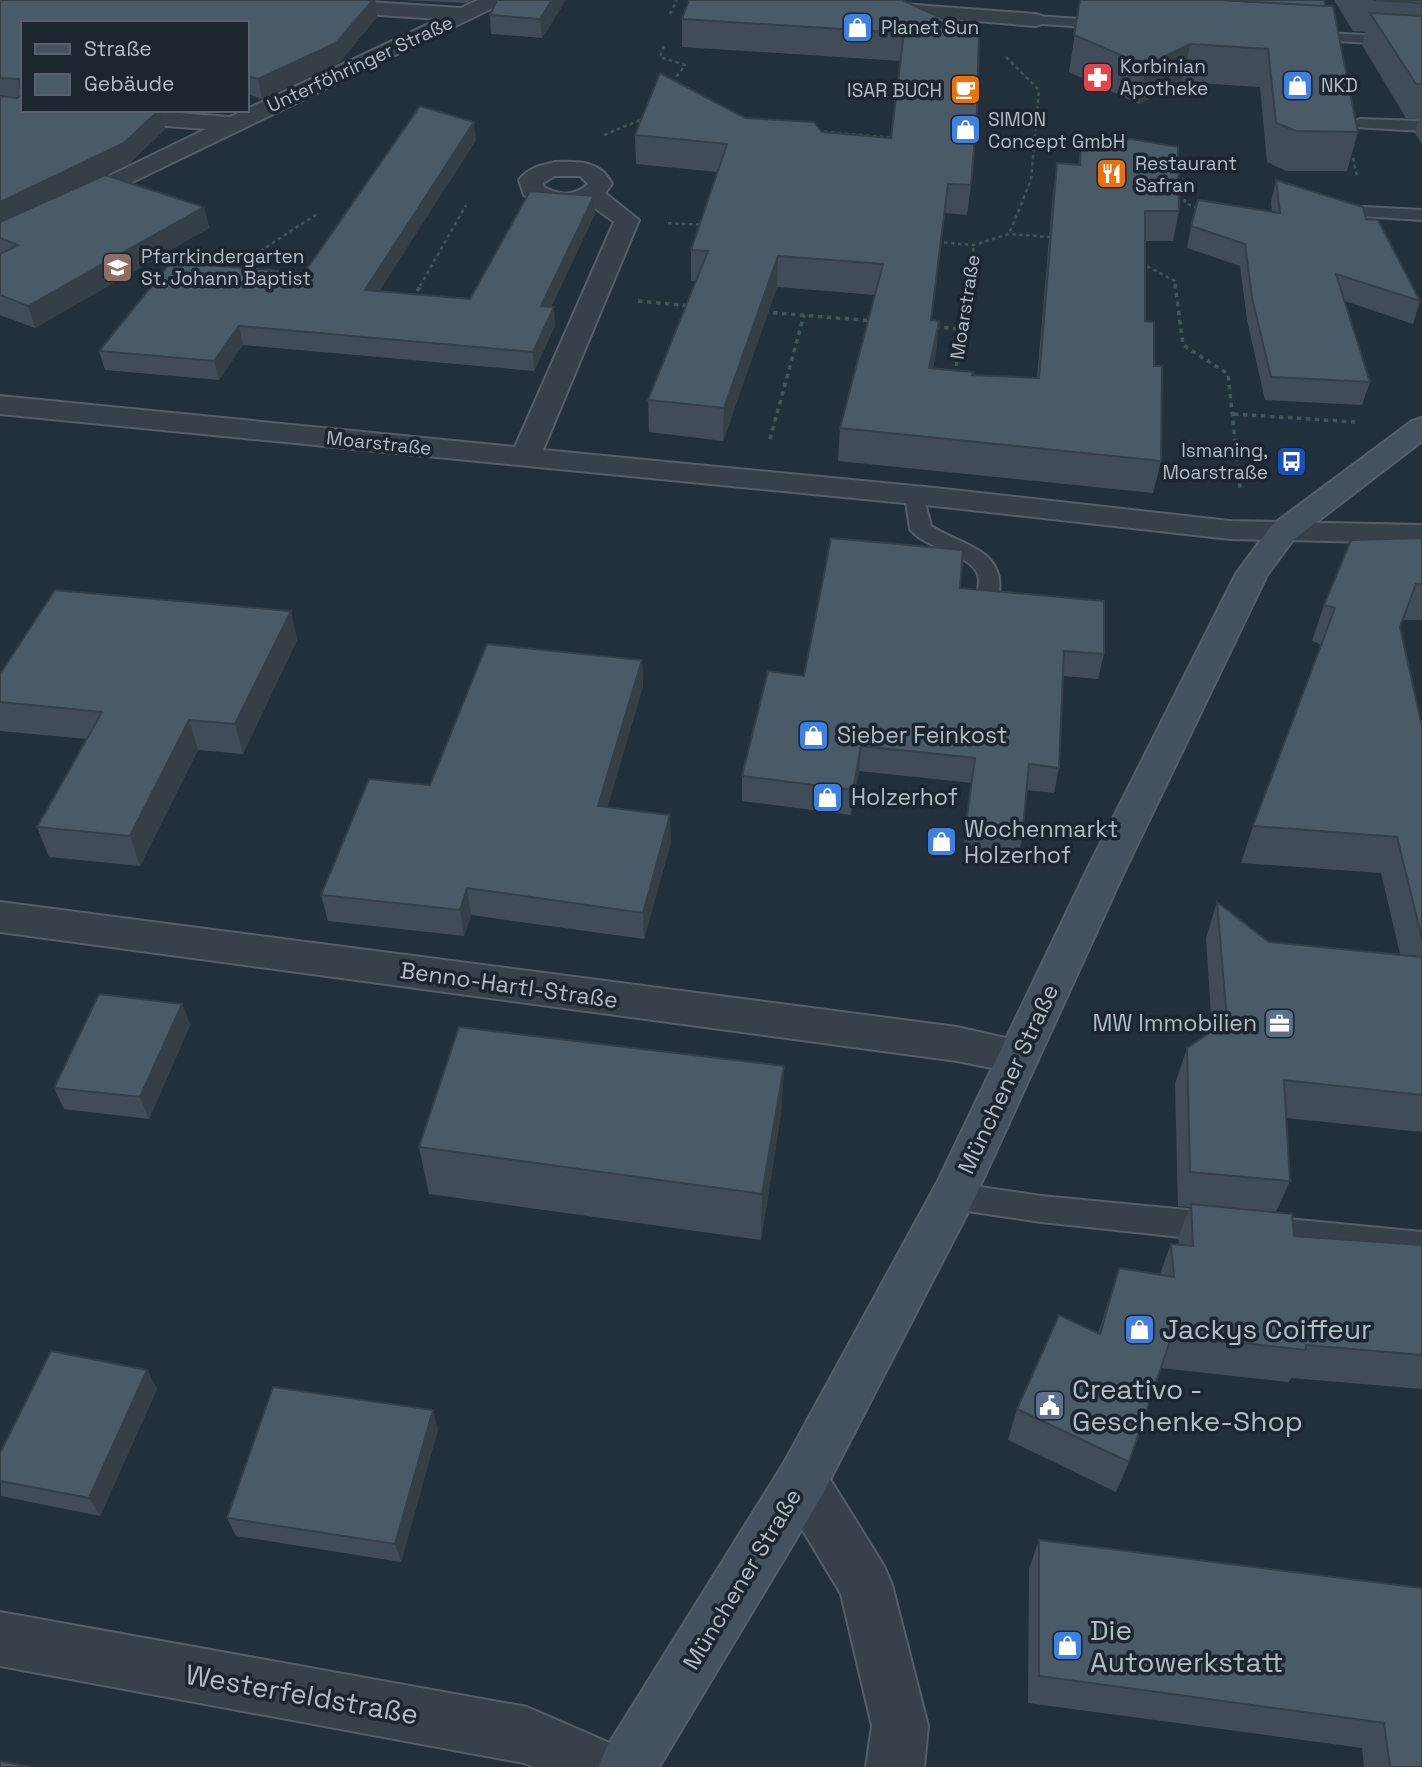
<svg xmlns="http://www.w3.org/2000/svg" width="1422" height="1767" font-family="'Space Grotesk',sans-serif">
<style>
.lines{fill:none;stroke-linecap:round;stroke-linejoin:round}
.service-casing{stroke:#545f69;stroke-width:4}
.minor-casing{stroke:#545f69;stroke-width:4}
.secondary-casing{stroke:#545f69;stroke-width:4}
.path-far1{stroke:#425858;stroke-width:2.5;stroke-dasharray:3.5 3.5;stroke-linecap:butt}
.path{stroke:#425858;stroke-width:3.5;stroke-dasharray:4.5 4.5;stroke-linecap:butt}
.service{fill:#36414b;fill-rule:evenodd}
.minor{fill:#36414b;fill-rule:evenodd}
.secondary{fill:#44515e;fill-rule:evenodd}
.wall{fill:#404d59}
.shaded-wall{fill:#343f48}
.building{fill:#4a5a67;stroke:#343f48;stroke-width:2}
.labels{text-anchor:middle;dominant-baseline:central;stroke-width:7;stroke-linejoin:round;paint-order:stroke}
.far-poi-label{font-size:19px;fill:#b1bcc7;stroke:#1b2630;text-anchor:start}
.far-street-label{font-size:19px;fill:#b1bcc7;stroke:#1b2630}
.poi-label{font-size:23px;fill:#b1bcc7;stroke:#1b2630;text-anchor:start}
.street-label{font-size:23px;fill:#b1bcc7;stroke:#1b2630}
.near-poi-label{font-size:28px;fill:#b1bcc7;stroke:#1b2630;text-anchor:start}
.near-street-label{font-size:28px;fill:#b1bcc7;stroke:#1b2630}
</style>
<rect width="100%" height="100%" fill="#22303b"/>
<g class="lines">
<defs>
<g id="service">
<polygon points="1035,16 1110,21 1117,25 1110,29 1030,23 1028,20"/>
<polygon points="1306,32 1422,38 1422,46 1301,39 1299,36"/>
<polygon points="1360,119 1422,121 1422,131 1355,127 1352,124 1355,121"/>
<polygon points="1365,207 1422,210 1422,220 1359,216 1357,212 1359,208"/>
<path d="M915,489L922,491L931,526C960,545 1005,549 999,592C998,600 998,606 994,613H978L975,608C976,599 979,589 979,580C978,554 925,550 910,529L905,495L908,491Z"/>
<polygon points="953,1183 1041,1196 1219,1213 1230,1217 1235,1227 1230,1237 1219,1241 1041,1222 953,1209 942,1205 938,1196 942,1187"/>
<polygon points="1257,1216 1422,1232 1422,1260 1257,1244 1246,1240 1241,1230 1246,1220"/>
</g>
<g id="minor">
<polygon points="236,0 338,0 461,8 478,0 504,0 501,4 0,246 0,229 206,129 50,117 42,115 39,110 140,110 230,117 439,19 246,6 239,4"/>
<polygon points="876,2 1035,14 1042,16 1045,20 1042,24 1035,26 869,12 866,8 869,4"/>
<path d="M555,162C578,161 601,161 612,184L605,193L639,220L543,450L935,488L1230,521L1422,525V543L1230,539L935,506L0,414V396L515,447L614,222L589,204C566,210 543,208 524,195L519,180C528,168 541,165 555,162ZM555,176H580L588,184C575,196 559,196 544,187L543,183Z"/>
<polygon points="0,902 957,1027 1032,1044 1038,1056 1032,1068 1017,1073 957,1061 0,932"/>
<polygon points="802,1456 820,1463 884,1566 892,1585 928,1726 924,1767 866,1767 872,1726 841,1594 784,1499 776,1481 784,1463"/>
<polygon points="0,1612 527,1707 619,1747 628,1767 534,1767 524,1763 0,1666"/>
</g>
<polygon id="secondary" points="1422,418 1422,441 1293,540 1267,575 1125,870 969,1210 820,1499 659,1767 598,1767 607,1747 784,1463 937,1183 1087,870 1236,574 1271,526 1412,421"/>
</defs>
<use href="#service" class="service-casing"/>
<use href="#minor" class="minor-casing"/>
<use href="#secondary" class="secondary-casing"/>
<g class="path-far1">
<polyline points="670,14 677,0"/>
<polyline points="664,46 660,57 685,65 671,84"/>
<polyline points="1006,57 1039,90 1031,180 1009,234"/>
<polyline points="817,131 893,138"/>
<polyline points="604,135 645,118"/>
<polyline points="1353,158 1357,177"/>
<polyline points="1183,178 1185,203 1200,209"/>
<polyline points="668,223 705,225"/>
<polyline points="937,242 974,245 1009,234 1052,237"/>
<polyline points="1141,263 1175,281 1176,286"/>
<polyline points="231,270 317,214"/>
<polyline points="420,286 466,205"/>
<polyline points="968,286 974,245"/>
</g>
<g class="path">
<polyline points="1175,284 1183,345 1228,374 1240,488"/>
<polyline points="413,299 421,284"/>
<polyline points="638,301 692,306"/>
<polyline points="764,312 874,321"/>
<polyline points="935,327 962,329"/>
<polyline points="955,375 968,284"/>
<polyline points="1234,414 1355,422"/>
<polyline points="770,439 804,315"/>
<polyline points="1183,459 1183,446 1237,450"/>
</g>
<use href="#service" class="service"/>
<use href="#minor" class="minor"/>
<use href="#secondary" class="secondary"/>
</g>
<g class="wall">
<polygon points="0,0 375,0 377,17 339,63 262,99 247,94 247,23 23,23 23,110 165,129 129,164 105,175 204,207 209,228 35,328 0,315"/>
<polygon points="402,0 472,0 466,3"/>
<polygon points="497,0 566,0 542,38 491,34 490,15"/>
<polygon points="902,0 971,185 967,215 945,213 931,320 939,321 936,352 933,369 972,375 1037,378 1053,193 1057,163 1078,165 1081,142 1179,211 1173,241 1145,241 1145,321 1154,366 1161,461 1153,493 838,461 840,428 875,295 777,287 723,441 649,432 648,400 696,281 691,281 691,250 717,172 636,164 635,135 745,118 822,132 891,138 901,61 682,47 682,19"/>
<polygon points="1080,0 1324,0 1358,132 1347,171 1286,171 1267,162 1260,87 1182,82 1139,104 1069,72"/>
<polygon points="1334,0 1422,0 1422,145 1415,133 1419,119 1406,118 1362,45 1365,32 1353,31"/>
<polygon points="476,140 379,291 470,299 594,196 595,214 551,306 555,326 534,371 243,345 219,380 105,370 99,351 304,273"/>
<polygon points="1276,180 1366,219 1420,301 1413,324 1345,301 1370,382 1362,405 1265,400 1247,320 1240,266 1187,248 1191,226 1272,212 1271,202"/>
<polygon points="1422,538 1422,620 1402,620 1400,627 1421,722 1422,722 1422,1132 1286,1118 1290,1181 1276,1212 1294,1236 1422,1245 1422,1389 1291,1378 1289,1382 1161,1368 1129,1462 1116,1492 1008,1440 1017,1409 1098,1334 1119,1268 1160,1274 1171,1244 1179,1245 1178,1238 1190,1207 1178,1206 1175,1084 1187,1048 1212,1031 1206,938 1217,902 1269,942 1400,954 1381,873 1241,863 1253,826 1322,645 1312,641 1324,605"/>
<polygon points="960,588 1104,654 1098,679 1063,676 1059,768 1054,793 1027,790 1022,839 1017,863 962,856 972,783 859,771 851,815 742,801 742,776 804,676"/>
<polygon points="291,611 297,640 243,754 198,750 140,866 49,857 37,827 87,739 0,731 0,674"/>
<polygon points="642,660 643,686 607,808 671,842 644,939 471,915 464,936 328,921 321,895 430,785"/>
<polygon points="182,1004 190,1025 149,1119 64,1109 54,1088"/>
<polygon points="784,1066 781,1114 761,1240 429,1194 419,1147"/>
<polygon points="147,1370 157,1389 100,1516 1,1496 0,1453"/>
<polygon points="438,1429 401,1562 236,1536 227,1518"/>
<polygon points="1039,1540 1422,1588 1422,1767 1364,1767 1362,1748 1028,1703 1029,1569"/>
</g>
<g class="shaded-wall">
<polygon points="373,0 375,0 377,17 339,63 262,99 258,79"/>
<polygon points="552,0 566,0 542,38 540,19"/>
<polygon points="1190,44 1182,82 1139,104 1146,66"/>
<polygon points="159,110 161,110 165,129 129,164 0,226 0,202"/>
<polygon points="474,122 476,140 368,309 365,290"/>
<polygon points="948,184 945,213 927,351 931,320"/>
<polygon points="594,196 595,214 543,325 541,306"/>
<polygon points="204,207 209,228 35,328 28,306"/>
<polygon points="778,256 777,287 723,441 724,408"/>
<polygon points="554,307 555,326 534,371 533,352"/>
<polygon points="939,321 936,352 926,400 929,368"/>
<polygon points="239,326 243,345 219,380 214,361"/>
<polygon points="291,611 297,640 243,754 235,724"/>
<polygon points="642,660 643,686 600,833 598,806"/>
<polygon points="189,720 198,750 140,866 130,836"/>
<polygon points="861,746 859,771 851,815 853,790"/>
<polygon points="670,815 671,842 644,939 643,913"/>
<polygon points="467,888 471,915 464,936 460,910"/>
<polygon points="182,1004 190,1025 149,1119 140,1097"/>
<polygon points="784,1066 781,1114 761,1240 762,1194"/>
<polygon points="147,1370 157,1389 100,1516 89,1498"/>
<polygon points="433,1410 438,1429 401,1562 395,1544"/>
</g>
<g class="building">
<polygon points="0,0 373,0 336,43 258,79 247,76 247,23 23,23 23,88 20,88 19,79 0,78"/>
<polygon points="497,0 552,0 540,19 490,15"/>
<polygon points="689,0 902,0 979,35 977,111 971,185 948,184 931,320 939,321 929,368 973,372 972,375 1039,378 1057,163 1080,165 1081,142 1132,139 1178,147 1179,211 1145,211 1145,321 1154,322 1154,366 1162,366 1161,461 840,428 883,264 778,256 724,408 648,400 708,251 691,250 727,144 635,135 660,73 745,118 814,122 822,132 891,138 904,33 682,19"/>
<polygon points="1080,0 1222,0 1333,6 1358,132 1296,131 1276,123 1268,49 1190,44 1146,66 1074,35"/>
<polygon points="1222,0 1324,0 1325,6"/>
<polygon points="1373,0 1422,0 1422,3"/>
<polygon points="1370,13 1422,16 1422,84 1416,84"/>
<polygon points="23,94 23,110 159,110 124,143 0,202 0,96 17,98"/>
<polygon points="420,106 474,122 365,290 470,299 530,191 594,196 541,306 554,307 533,352 239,326 214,361 99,351 171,262 304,273"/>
<polygon points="105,175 204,207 28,306 0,295 0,254 18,245 0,238 0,222"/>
<polygon points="1276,180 1363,207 1366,219 1378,220 1420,301 1336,274 1370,382 1271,377 1252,298 1245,244 1191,226 1198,200 1280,213"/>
<polygon points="831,538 963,550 960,588 1104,601 1104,654 1064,651 1059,768 1029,764 1022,839 965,831 975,758 861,746 853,790 742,776 768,671 804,676"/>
<polygon points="1422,538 1422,584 1416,584 1400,627 1421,722 1422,722 1422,939 1397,837 1253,826 1335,608 1324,605 1351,540"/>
<polygon points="55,590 291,611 235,724 189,720 130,836 37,827 102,712 0,702 0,674"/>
<polygon points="487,644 642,660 598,806 670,815 643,913 467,888 460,910 321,895 369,779 430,785"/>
<polygon points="1217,902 1269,942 1422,957 1422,1095 1284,1080 1290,1181 1190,1172 1187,1048 1227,1021"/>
<polygon points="99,994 182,1004 140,1097 54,1088"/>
<polygon points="459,1027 784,1066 762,1194 419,1147"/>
<polygon points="1191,1204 1292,1214 1294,1236 1422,1245 1422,1355 1306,1345 1306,1350 1172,1335 1129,1462 1017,1409 1059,1315 1100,1334 1119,1268 1174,1277 1171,1244 1193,1246"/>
<polygon points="51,1351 147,1370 89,1498 0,1481 0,1453"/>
<polygon points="273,1387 433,1410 395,1544 227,1518"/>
<polygon points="1039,1540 1422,1588 1422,1767 1390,1767 1384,1723 1039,1676"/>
<polygon points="0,1761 31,1767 0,1767"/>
</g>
<defs>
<symbol id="shop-square" viewBox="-11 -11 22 22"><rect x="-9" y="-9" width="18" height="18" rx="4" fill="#3f7fe0" stroke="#1b2630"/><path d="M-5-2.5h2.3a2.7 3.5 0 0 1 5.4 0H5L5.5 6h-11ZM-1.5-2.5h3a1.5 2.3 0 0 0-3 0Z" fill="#fff"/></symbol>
<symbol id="pharmacy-square" viewBox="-11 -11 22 22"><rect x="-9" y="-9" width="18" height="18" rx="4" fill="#e0444e" stroke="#1b2630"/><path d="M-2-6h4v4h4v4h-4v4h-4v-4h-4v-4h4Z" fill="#fff"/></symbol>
<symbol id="cafe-square" viewBox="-11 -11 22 22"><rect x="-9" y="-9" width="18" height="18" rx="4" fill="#e8710a" stroke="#1b2630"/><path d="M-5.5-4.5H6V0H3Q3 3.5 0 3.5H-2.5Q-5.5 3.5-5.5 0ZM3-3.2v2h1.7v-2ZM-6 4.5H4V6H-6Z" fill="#fff"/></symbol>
<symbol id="restaurant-square" viewBox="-11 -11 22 22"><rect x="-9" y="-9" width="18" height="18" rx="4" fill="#e8710a" stroke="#1b2630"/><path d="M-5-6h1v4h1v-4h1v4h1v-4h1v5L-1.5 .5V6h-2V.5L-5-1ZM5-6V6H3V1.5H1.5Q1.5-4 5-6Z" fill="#fff"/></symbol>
<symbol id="school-square" viewBox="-11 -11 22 22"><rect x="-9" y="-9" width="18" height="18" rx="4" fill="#8d6e63" stroke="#1b2630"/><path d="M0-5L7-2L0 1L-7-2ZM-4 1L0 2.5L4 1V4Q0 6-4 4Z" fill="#fff"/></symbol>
<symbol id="bus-square" viewBox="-11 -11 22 22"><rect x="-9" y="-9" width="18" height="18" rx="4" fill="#1a4fb4" stroke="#1b2630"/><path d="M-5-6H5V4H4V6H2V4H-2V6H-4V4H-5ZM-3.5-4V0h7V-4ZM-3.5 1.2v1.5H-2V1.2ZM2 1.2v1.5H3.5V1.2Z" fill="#fff"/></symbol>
<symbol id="office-square" viewBox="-11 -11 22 22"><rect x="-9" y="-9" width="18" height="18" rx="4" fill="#5c6f8a" stroke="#1b2630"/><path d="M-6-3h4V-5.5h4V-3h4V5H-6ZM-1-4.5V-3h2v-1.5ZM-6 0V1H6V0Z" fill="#fff"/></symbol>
<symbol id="civic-square" viewBox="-11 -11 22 22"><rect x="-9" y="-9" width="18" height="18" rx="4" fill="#5c6f8a" stroke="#1b2630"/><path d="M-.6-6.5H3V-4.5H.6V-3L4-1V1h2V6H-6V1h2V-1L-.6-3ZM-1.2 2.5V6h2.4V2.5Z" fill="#fff"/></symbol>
</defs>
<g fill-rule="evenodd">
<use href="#shop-square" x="840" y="10" width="35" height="35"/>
<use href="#pharmacy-square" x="1080" y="60" width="35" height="35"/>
<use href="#shop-square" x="1280" y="68" width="35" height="35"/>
<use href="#cafe-square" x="948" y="72" width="35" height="35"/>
<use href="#shop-square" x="948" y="112" width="35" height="35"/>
<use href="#restaurant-square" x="1094" y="156" width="35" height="35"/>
<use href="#school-square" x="100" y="250" width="35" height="35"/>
<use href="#bus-square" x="1274" y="444" width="35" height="35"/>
<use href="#shop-square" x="796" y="718" width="35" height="35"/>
<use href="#shop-square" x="810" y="780" width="35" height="35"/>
<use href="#shop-square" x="924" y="824" width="35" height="35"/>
<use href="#office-square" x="1262" y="1006" width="35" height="35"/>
<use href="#shop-square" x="1122" y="1312" width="35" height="35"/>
<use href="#civic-square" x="1032" y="1388" width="35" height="35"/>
<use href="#shop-square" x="1050" y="1628" width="35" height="35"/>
</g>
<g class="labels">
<g class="far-poi-label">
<text x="881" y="27">Planet Sun</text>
<text x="1120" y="66">Korbinian<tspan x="1120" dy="22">Apotheke</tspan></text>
<text x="1321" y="85">NKD</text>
<text x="942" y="90" text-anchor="end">ISAR BUCH</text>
<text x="988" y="119">SIMON<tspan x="988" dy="22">Concept GmbH</tspan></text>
<text x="1135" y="163">Restaurant<tspan x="1135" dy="22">Safran</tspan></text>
<text x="141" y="256">Pfarrkindergarten<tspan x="141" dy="22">St. Johann Baptist</tspan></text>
<text x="1268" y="450" text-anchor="end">Ismaning,<tspan x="1268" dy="22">Moarstraße</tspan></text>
</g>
<g class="far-street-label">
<text transform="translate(360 64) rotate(-25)">Unterföhringer Straße</text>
<text transform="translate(965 307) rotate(-81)">Moarstraße</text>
<text transform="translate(379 443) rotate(6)">Moarstraße</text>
</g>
<g class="poi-label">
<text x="837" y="735">Sieber Feinkost</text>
<text x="851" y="797">Holzerhof</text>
<text x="964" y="829">Wochenmarkt<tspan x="964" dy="26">Holzerhof</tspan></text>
<text x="1257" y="1023" text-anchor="end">MW Immobilien</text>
</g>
<g class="street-label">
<text transform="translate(509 985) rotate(8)">Benno-Hartl-Straße</text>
<text transform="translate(1008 1079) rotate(-65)">Münchener Straße</text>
<text transform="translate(742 1579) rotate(-59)">Münchener Straße</text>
</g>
<g class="near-poi-label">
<text x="1162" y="1329">Jackys Coiffeur</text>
<text x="1072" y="1389">Creativo -<tspan x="1072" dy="32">Geschenke-Shop</tspan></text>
<text x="1090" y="1630">Die<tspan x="1090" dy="32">Autowerkstatt</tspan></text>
</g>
<g class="near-street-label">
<text transform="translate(302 1694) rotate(10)">Westerfeldstraße</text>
</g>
</g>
<rect x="21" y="21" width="228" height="91" fill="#1b2630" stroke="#57626c" stroke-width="2"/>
<rect x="35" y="44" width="35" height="10" fill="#44515e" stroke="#57626c" stroke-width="2"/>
<text x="84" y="56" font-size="21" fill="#b1bcc7">Straße</text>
<rect x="35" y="74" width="35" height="21" fill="#4a5a67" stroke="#57626c" stroke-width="2"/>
<text x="84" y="91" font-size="21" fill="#b1bcc7">Gebäude</text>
</svg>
